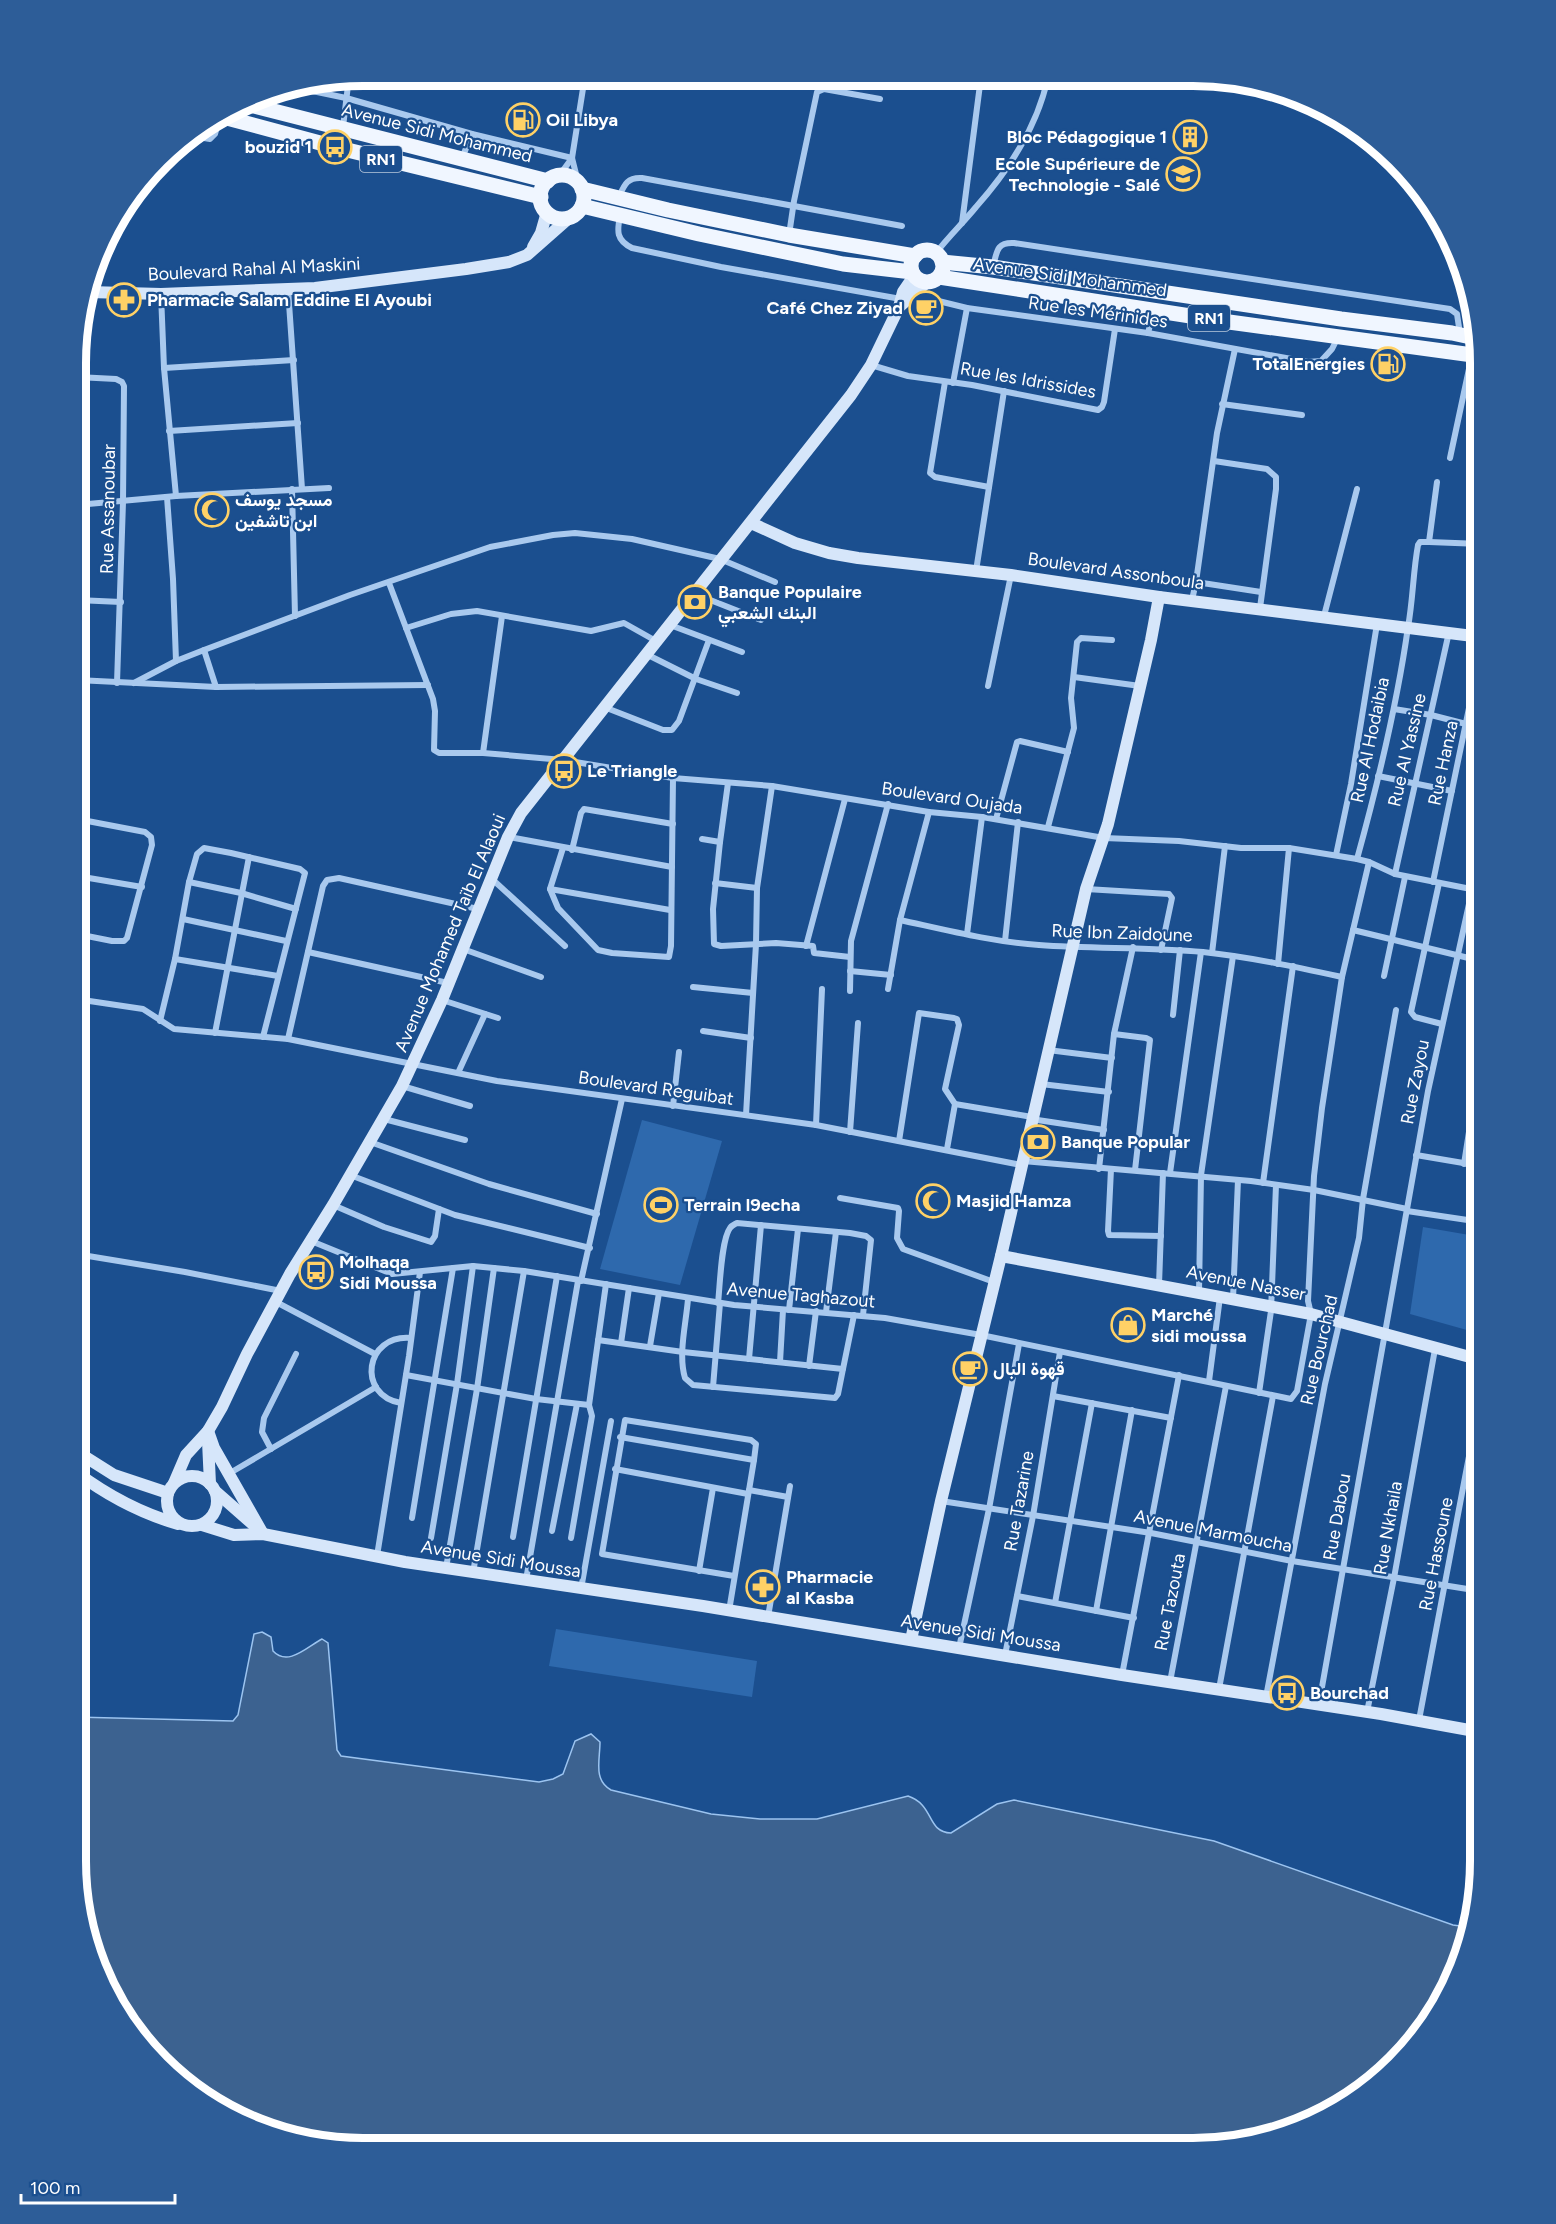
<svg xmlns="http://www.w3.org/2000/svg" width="1556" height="2224" font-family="Figtree,Vazirmatn,sans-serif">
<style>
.green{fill:#2e69ad}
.water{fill:#3c6290;stroke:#9cc4f0;stroke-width:1.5}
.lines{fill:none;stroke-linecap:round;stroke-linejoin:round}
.street{stroke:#a9c9ee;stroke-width:6}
.secondary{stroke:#d6e6fa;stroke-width:12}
.primary{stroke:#f0f6ff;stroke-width:15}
.labels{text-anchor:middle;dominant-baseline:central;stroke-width:4.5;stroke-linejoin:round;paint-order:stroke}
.shield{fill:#1b4f8f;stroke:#bbcadd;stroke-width:1.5}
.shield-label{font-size:16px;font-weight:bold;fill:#fff}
.poi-label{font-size:18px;font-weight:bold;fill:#fff;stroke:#1b4f8f;text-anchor:start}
.street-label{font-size:18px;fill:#fff;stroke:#1b4f8f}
.rim{fill:none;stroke:#fff;stroke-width:8}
</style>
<rect width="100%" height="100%" fill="#1b4f8f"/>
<g class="green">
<polygon points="642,1120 722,1141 680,1285 600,1269"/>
<polygon points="1423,1227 1481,1237 1481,1334 1410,1314"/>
<polygon points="556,1629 757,1661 752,1697 549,1666"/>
</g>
<path class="water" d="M262,1632L271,1637L273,1651C288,1667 307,1647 322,1639L328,1643L337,1750L341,1756L539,1782L553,1779L563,1774L575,1741L591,1734L600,1742C600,1760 593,1780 611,1790L711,1814L760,1819H817L908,1796C935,1805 926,1832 951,1833L997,1804L1014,1800L1214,1841L1453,1925L1460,1926L1472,1924L1466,1954L1432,2022L1383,2078L1320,2119L1194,2149L325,2147L253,2127L188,2090L105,1988L75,1861V1717L233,1721L238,1715L254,1634Z"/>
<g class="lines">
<g class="street">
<polyline points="293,87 346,98 472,134 572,158"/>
<polyline points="343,127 349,77"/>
<polyline points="192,136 210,139 215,134 219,120"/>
<polyline points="462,158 472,134"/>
<polyline points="559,176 572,158"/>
<polyline points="578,182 572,158 585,76"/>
<path d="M618,199C624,186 626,177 642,178L902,226"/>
<path d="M620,216C617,231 616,240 632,248L721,267L901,299"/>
<polyline points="962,223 981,77"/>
<polyline points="789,235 794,201 817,92 824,89 880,99"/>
<path d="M936,253C948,237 963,223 976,207C1008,171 1038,125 1048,77"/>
<path d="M993,267C997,252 996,242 1014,243L1450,309L1457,314L1460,334"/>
<polyline points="288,289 302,489"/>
<polyline points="161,294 164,368 176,496"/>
<polyline points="914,295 967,308 1148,333 1308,362 1321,361 1332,349 1338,337"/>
<polyline points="1148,333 1154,310"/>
<polyline points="871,365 908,376 972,385 1098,410 1102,407 1104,402 1115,329"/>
<polyline points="164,368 294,360"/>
<polyline points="77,377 116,379 122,382 124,386 123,502 117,683"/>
<polyline points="945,382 930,473 935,477 989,487"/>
<polyline points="953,383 967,308"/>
<polyline points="1222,404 1302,415"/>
<polyline points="169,431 298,423"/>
<polyline points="1450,458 1472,355"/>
<polyline points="1214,461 1267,469 1276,477 1276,489 1260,608"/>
<polyline points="292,489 295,616"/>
<polyline points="167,497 173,579 176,661"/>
<polyline points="77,505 176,496 329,488"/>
<polyline points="1429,542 1481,544"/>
<polyline points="976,571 1004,391"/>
<polyline points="1196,582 1261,592"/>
<polyline points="389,583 433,699 435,711 434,750 439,753 483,753 563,760 673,778 772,786 929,812 982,817 1104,838 1179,841 1241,848 1289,848 1357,859 1369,862 1395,874 1481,891"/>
<polyline points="695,594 761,620"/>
<polyline points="77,600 121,602"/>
<polyline points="1192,600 1196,582 1217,433 1235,349"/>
<polyline points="1324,616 1357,489"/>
<polyline points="670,625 742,652"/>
<polyline points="406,628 451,614 477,611 591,631 624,623 656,641"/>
<polyline points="204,650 216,687"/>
<polyline points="648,655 696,679 737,693"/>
<polyline points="1074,677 1140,686"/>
<polyline points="77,680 216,687 428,685"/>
<polyline points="134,683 176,661 204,650 350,595 490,547 553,535 575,533 632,539 720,559 775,582"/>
<polyline points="988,686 1011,575"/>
<polyline points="604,707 663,730 672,730 679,721 709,640"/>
<polyline points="1394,709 1431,715 1466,724"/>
<polyline points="483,753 502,616"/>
<polyline points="1378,776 1452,791"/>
<polyline points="996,819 1017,742 1020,741 1068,752"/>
<polyline points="1048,827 1074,728 1071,698 1077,642 1081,638 1112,640"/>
<polyline points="509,837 672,867"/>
<polyline points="702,839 720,842 728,783"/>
<polyline points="720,842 713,909 714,944 721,946 776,943 813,946 814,953 850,957"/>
<polyline points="563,848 550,889 558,908 598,950 612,953 669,957 671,946 673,778"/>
<polyline points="572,850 581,813 584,809 673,824"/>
<polyline points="1336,855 1351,784 1377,624"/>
<path d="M1357,859C1378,783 1397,705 1408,627C1413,600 1413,572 1418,545L1420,542H1429L1437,482"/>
<polyline points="1395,874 1449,632"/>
<polyline points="77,876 142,887"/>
<polyline points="492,879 565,946"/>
<polyline points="189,882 241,893 296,909"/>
<polyline points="1433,882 1481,650"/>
<polyline points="715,883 757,888"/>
<polyline points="1439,883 1411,1012 1415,1017 1442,1024"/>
<polyline points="550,889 670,910"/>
<polyline points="1086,889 1169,894 1172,898 1161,950"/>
<polyline points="183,919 286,941"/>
<path d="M900,920C946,930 993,942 1039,945C1094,949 1149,947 1203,952C1250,957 1296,967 1342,977"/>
<polyline points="1353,930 1481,961"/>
<polyline points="77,934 112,941 124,941 127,938 152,845 151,837 145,832 77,819"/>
<polyline points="967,934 982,817"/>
<polyline points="1005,941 1018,822"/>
<polyline points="806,946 845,799"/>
<polyline points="463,949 541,977"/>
<polyline points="308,952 448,983"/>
<polyline points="1212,953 1225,846"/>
<polyline points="175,959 278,976"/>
<polyline points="1278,964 1289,848"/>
<polyline points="850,971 891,975"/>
<polyline points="1384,976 1405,877"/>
<polyline points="693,987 753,993"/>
<polyline points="888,989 900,920 929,812"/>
<polyline points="850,991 851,941 888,804"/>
<polyline points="76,999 143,1009 174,1029 288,1039 497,1081 816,1125 1021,1165"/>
<polyline points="442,1000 498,1018"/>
<polyline points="1173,1015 1180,950"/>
<polyline points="160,1021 175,959 189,882 197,854 204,848 231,853 300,869 305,873 263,1037"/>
<polyline points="703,1031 751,1038"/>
<polyline points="215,1033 249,857"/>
<polyline points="1114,1034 1146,1038 1150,1040 1135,1170"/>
<polyline points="288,1039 323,886 327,880 339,878 478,909"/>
<polyline points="1048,1050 1112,1058"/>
<polyline points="458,1073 485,1014"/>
<polyline points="1041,1084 1109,1092"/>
<polyline points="402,1086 470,1106"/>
<polyline points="955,1104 1032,1117"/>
<polyline points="673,1106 679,1052"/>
<polyline points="746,1115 756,944 757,888 772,786"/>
<polyline points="384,1119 465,1140"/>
<polyline points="1031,1119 1104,1130"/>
<polyline points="816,1125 822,989"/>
<polyline points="850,1132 858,1023"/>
<polyline points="899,1141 919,1013 954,1018 957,1019 959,1025 945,1089 955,1104 947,1149"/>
<polyline points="370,1142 489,1184 597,1214"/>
<polyline points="1416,1155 1481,1166"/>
<polyline points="1023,1161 1251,1181 1314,1190 1407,1209"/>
<polyline points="1464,1164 1481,1055"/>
<polyline points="1099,1169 1114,1034 1133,947"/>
<polyline points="1111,1169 1108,1231 1109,1235 1161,1236"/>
<polyline points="1170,1173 1201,952"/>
<polyline points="350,1175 455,1215 590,1248"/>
<polyline points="1263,1183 1293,966"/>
<polyline points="840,1198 898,1208 899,1211 897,1238 903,1249 994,1282"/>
<polyline points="333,1205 384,1227 431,1242 435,1236 439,1209"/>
<polyline points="1407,1211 1481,1222"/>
<polyline points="311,1241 392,1274 473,1266 524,1271 734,1305 885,1318 981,1335 1291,1399 1297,1391 1311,1314 1308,1301 1314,1176 1322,1108 1342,977 1369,862"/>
<polyline points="76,1254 185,1272 281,1291"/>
<polyline points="581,1281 622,1099"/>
<polyline points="1159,1285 1163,1173"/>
<polyline points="1199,1292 1201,1175 1233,956"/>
<path d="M688,1299C686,1324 678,1354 685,1378L693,1385L835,1398L838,1394L843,1369"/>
<polyline points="1233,1299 1238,1180"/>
<polyline points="276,1302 375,1354"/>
<path d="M718,1303C720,1287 721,1240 730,1228C732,1225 733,1225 737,1223L850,1233L866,1236L871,1240L863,1315"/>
<polyline points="789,1310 798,1229"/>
<polyline points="826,1312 836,1232"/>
<polyline points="598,1340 683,1352 843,1369 854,1315"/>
<polyline points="621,1343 629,1288"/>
<polyline points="650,1346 659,1293"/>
<polyline points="749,1359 761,1225"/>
<polyline points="780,1362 783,1310"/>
<polyline points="809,1366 816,1311"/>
<polyline points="406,1375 536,1399 589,1405"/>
<polyline points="1209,1381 1220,1297"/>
<polyline points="713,1387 720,1303"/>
<polyline points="1259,1393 1271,1311 1276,1185"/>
<polyline points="1053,1396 1171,1418"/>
<path d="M401,1403C356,1395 365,1334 411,1338"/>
<polyline points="620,1437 754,1460"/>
<polyline points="271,1449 262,1432 264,1418 296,1354"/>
<polyline points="615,1469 748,1494"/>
<polyline points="230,1473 376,1387"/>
<polyline points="749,1490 788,1497"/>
<polyline points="941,1501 1151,1533 1292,1561 1480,1591"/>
<polyline points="412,1518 453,1268"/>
<polyline points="552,1531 577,1404"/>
<polyline points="513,1537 557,1276"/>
<polyline points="431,1538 457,1384 473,1266"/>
<polyline points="571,1538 592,1416 589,1405 606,1284"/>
<polyline points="377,1556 409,1356 420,1272"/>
<polyline points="446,1568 477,1389 494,1268"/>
<polyline points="699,1571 713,1488"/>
<polyline points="473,1573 524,1271"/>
<polyline points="526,1580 578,1281"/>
<polyline points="581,1589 611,1421"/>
<polyline points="1017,1596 1134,1618"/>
<polyline points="1055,1603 1092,1403"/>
<polyline points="729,1611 754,1460 756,1444 751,1440 625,1420 602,1554 734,1576"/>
<polyline points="1096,1611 1132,1410"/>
<polyline points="768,1617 790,1486"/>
<polyline points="959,1648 989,1509 1019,1344"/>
<polyline points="1005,1655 1033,1516 1060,1352"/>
<polyline points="1122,1675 1179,1375"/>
<polyline points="1170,1682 1226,1386"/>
<polyline points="1219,1689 1273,1396"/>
<polyline points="1266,1697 1325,1384 1359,1238 1363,1199 1396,1010"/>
<polyline points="1319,1704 1428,1091 1471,895 1470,889 1481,837"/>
<polyline points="1367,1712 1394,1578 1435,1349"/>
<polyline points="1419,1720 1481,1393"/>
<polyline points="1473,1730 1480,1678"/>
</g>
<g class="secondary">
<polyline points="533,247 541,233 547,212"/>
<polyline points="89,292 161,294 315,288 466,269 509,262 527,255 569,218"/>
<polyline points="899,307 927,282"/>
<polyline points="751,523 795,543 829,553 858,558 1011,575 1159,597 1481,637"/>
<polyline points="1001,1256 1311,1314 1481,1360"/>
<polyline points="208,1431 214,1448 263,1534"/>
<polyline points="208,1441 210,1484"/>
<polyline points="76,1451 114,1475 168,1493"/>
<path d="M76,1472C108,1496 140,1513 178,1524"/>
<circle cx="192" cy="1501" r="25"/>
<polyline points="174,1483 186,1455 208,1431 222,1407 247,1354 290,1274 333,1205 402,1086 442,1000 508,837 521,813 851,395 871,365 899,307 903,292 914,276"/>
<polyline points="215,1491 256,1527"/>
<polyline points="202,1525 234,1535 263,1534 405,1562 703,1606 1122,1675 1381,1714 1480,1732"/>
<polyline points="911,1640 941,1501 1001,1256 1086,889 1108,824 1151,640 1159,597"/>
</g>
<g class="primary">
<polyline points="246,104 548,181"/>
<polyline points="223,117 335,147 541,197"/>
<circle cx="562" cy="197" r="22"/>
<polyline points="582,189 668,210 789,235 915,256"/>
<polyline points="582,206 699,234 843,264 912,272"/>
<circle cx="927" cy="266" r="16"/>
<polyline points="942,262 993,267 1341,319 1452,333 1475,338"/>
<polyline points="939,277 1229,322 1480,356"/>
</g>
</g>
<defs>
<symbol id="fuel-ring" viewBox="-11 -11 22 22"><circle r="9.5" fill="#1b4f8f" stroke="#ffd166" stroke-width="1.5"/><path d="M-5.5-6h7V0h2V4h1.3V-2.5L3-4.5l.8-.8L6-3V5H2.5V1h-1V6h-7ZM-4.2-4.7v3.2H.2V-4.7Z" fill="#ffd166"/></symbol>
<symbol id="building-ring" viewBox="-11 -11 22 22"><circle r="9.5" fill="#1b4f8f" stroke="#ffd166" stroke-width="1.5"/><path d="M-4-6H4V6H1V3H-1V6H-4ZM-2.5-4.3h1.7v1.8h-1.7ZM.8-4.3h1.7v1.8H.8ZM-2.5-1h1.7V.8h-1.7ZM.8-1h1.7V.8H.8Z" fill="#ffd166"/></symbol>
<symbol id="bus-ring" viewBox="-11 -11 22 22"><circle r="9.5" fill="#1b4f8f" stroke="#ffd166" stroke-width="1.5"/><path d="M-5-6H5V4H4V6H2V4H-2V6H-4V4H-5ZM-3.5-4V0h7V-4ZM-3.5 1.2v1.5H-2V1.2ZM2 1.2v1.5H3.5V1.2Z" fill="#ffd166"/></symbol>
<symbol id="university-ring" viewBox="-11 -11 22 22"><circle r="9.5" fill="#1b4f8f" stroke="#ffd166" stroke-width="1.5"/><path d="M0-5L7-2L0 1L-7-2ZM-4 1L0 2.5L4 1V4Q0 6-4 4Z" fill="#ffd166"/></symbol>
<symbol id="pharmacy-ring" viewBox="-11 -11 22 22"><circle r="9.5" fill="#1b4f8f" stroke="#ffd166" stroke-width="1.5"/><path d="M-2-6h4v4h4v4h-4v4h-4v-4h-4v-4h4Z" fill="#ffd166"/></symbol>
<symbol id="cafe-ring" viewBox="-11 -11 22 22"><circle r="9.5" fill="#1b4f8f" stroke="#ffd166" stroke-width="1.5"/><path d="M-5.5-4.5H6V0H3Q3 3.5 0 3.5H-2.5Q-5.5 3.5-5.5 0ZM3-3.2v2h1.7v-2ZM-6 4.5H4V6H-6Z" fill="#ffd166"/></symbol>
<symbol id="mosque-ring" viewBox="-11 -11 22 22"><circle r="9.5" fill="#1b4f8f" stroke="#ffd166" stroke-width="1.5"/><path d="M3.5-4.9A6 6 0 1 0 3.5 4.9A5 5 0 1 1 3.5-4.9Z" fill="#ffd166"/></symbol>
<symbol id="bank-ring" viewBox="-11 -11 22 22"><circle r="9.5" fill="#1b4f8f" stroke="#ffd166" stroke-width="1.5"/><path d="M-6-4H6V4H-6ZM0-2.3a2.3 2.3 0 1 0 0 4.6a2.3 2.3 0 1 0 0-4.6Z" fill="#ffd166"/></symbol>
<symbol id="stadium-ring" viewBox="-11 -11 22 22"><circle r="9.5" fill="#1b4f8f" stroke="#ffd166" stroke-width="1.5"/><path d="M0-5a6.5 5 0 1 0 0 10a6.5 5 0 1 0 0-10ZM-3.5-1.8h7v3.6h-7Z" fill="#ffd166"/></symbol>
<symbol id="shop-ring" viewBox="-11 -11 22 22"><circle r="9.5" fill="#1b4f8f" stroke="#ffd166" stroke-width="1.5"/><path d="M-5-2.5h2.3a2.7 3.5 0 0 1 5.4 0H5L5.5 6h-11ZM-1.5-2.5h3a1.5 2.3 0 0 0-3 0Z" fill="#ffd166"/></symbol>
</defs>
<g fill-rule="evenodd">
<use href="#fuel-ring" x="504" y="101" width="38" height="38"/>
<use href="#building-ring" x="1171" y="118" width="38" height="38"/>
<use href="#bus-ring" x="316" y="128" width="38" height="38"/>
<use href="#university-ring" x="1164" y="155" width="38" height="38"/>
<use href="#pharmacy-ring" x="105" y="281" width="38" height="38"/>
<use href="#cafe-ring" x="907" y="289" width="38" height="38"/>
<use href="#fuel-ring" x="1369" y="345" width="38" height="38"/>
<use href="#mosque-ring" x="193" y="491" width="38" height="38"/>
<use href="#bank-ring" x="676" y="583" width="38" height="38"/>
<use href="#bus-ring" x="545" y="752" width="38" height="38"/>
<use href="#bank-ring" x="1019" y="1123" width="38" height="38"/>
<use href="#mosque-ring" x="914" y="1182" width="38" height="38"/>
<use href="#stadium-ring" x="642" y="1186" width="38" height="38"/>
<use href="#bus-ring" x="297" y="1253" width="38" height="38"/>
<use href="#shop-ring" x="1109" y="1306" width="38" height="38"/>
<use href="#cafe-ring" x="951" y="1350" width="38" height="38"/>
<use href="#pharmacy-ring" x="744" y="1568" width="38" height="38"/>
<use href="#bus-ring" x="1268" y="1674" width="38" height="38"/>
</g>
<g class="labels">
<g class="shield">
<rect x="360" y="146" width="42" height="26" rx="4.5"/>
<rect x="1188" y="305" width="42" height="26" rx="4.5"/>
</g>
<g class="shield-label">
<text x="381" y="159">RN1</text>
<text x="1209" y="318">RN1</text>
</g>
<g class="poi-label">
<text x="546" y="120">Oil Libya</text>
<text x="1167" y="137" text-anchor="end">Bloc Pédagogique 1</text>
<text x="312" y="147" text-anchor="end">bouzid 1</text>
<text x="1160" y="164" text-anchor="end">Ecole Supérieure de<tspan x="1160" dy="21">Technologie - Salé</tspan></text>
<text x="147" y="300">Pharmacie Salam Eddine El Ayoubi</text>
<text x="903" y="308" text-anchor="end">Café Chez Ziyad</text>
<text x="1365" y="364" text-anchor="end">TotalEnergies</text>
<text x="235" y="500">مسجد يوسف<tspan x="235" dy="21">ابن تاشفين</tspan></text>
<text x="718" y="592">Banque Populaire<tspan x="718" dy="21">البنك الشعبي</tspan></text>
<text x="587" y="771">Le Triangle</text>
<text x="1061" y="1142">Banque Popular</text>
<text x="956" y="1201">Masjid Hamza</text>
<text x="684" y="1205">Terrain l9echa</text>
<text x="339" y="1262">Molhaqa<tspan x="339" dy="21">Sidi Moussa</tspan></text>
<text x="1151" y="1315">Marché<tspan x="1151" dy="21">sidi moussa</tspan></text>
<text x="993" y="1369">قهوة البال</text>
<text x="786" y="1577">Pharmacie<tspan x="786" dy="21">al Kasba</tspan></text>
<text x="1310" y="1693">Bourchad</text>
</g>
<g class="street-label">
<text transform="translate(437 133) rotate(14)">Avenue Sidi Mohammed</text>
<text transform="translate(254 269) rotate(-3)">Boulevard Rahal Al Maskini</text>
<text transform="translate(1070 277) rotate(8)">Avenue Sidi Mohammed</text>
<text transform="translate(1098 312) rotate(8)">Rue les Mérinides</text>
<text transform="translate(1028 380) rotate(10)">Rue les Idrissides</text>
<text transform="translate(108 509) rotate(-89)">Rue Assanoubar</text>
<text transform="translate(1116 571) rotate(8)">Boulevard Assonboula</text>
<text transform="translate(1370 740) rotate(-78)">Rue Al Hodaibia</text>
<text transform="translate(1407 750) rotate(-77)">Rue Al Yassine</text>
<text transform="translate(1443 763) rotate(-78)">Rue Hanza</text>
<text transform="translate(952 798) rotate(8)">Boulevard Oujada</text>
<text transform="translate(450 933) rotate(-67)">Avenue Mohamed Taïb El Alaoui</text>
<text transform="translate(1122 933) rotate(2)">Rue Ibn Zaidoune</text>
<text transform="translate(1415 1082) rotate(-79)">Rue Zayou</text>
<text transform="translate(656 1088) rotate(8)">Boulevard Reguibat</text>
<text transform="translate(1246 1283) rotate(11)">Avenue Nasser</text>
<text transform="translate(801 1295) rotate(5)">Avenue Taghazout</text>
<text transform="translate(1319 1350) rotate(-77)">Rue Bourchad</text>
<text transform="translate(1019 1501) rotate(-80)">Rue Tazarine</text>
<text transform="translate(1337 1517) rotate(-80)">Rue Dabou</text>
<text transform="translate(1388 1528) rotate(-80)">Rue Nkhaila</text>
<text transform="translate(1213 1531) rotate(11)">Avenue Marmoucha</text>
<text transform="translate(1436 1554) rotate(-79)">Rue Hassoune</text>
<text transform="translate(501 1559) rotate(9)">Avenue Sidi Moussa</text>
<text transform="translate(1170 1602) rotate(-79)">Rue Tazouta</text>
<text transform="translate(981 1633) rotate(9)">Avenue Sidi Moussa</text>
</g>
</g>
<path d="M0 0H1556V2224H0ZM363 86H1193A277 277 0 0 1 1470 363V1861A277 277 0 0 1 1193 2138H363A277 277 0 0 1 86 1861V363A277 277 0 0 1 363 86Z" fill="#2d5d98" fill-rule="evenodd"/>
<path class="rim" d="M363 86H1193A277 277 0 0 1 1470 363V1861A277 277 0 0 1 1193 2138H363A277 277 0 0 1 86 1861V363A277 277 0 0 1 363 86Z"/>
<path d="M21 2194v9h154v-9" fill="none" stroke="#ffffff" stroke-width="3"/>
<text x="30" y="2194" font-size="18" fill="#ffffff" stroke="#1b4f8f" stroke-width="4.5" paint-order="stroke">100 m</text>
</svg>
